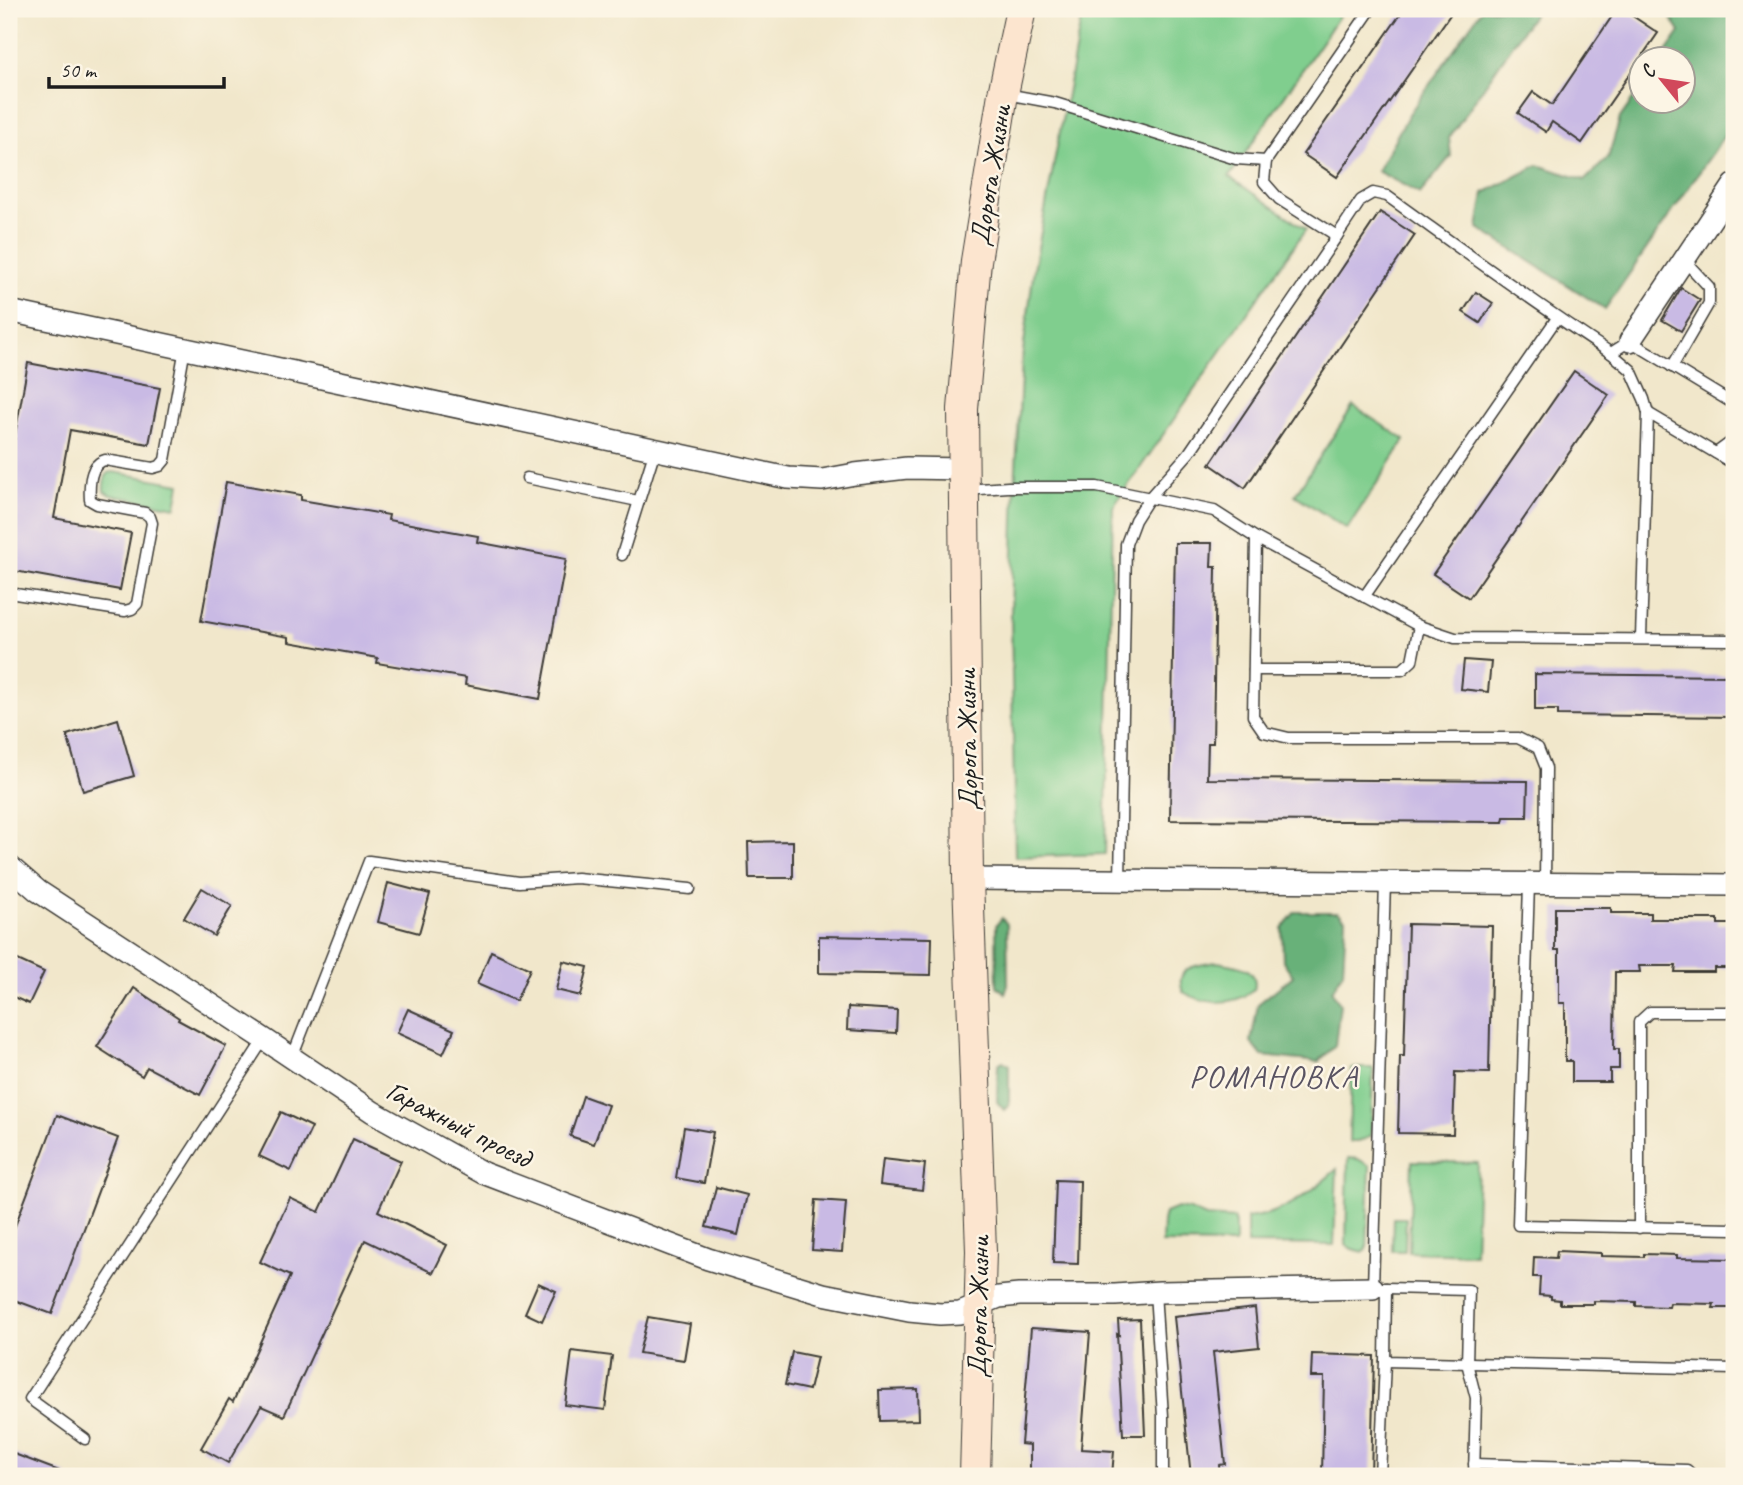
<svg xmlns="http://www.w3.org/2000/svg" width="1743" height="1485" font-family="Caveat,sans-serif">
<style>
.green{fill:#80ce8e;stroke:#4e7555;stroke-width:2}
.forest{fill:#68b179;stroke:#42664a;stroke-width:2}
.building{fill:#c9bae4}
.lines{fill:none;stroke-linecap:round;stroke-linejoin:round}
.lane-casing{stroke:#3c3a36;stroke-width:13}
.street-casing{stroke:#3c3a36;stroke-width:24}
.secondary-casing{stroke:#3c3a36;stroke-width:32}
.lane{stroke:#fff;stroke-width:10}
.street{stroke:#fff;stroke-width:21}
.secondary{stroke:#fce5cf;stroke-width:30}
.labels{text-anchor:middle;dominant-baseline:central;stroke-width:5;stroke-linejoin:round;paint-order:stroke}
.street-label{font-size:28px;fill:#1c1c1c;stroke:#fcf5e5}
.quarter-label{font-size:32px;letter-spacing:2px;fill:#595362;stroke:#fcf5e5}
</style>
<rect width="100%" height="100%" fill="#fcf5e5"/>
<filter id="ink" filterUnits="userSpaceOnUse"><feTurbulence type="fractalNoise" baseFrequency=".0143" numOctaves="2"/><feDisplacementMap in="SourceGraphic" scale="14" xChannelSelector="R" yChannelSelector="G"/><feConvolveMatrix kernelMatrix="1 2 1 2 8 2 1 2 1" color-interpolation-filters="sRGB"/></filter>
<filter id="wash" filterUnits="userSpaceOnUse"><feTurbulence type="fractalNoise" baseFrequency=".00686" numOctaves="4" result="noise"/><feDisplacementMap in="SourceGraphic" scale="28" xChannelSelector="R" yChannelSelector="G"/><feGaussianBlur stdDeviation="1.57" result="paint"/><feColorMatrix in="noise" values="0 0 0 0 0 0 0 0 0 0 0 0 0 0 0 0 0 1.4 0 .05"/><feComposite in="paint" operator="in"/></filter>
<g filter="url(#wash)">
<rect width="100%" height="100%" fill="#f1e7cb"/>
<g class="green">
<polygon points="1083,9 1344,9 1229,177 1306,229 1113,507 1105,854 1015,857 1011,613 1015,487 1022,359 1034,269"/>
<polygon points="1353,406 1405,440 1347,529 1295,495"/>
<path d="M114,472L180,484L176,507L110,495L104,491C103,484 104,479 108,473Z"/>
<path d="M1217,962C1234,965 1260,966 1254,990C1233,1006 1206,1005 1183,992C1173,966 1198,965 1217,962Z"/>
<polygon points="1351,1068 1373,1068 1371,1136 1359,1142 1349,1142"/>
<polygon points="1348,1158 1358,1159 1370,1166 1367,1250 1364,1252 1352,1249 1346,1245"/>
<polygon points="1412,1161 1478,1163 1475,1254 1409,1252"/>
<path d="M1337,1169L1334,1245L1247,1244V1218C1283,1215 1310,1193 1337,1169Z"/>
<polygon points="1177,1208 1190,1210 1206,1217 1235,1219 1235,1244 1162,1243 1163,1222 1165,1213"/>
<polygon points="1393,1218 1406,1218 1405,1251 1392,1251"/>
</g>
<g class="forest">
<polygon points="1482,9 1537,9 1449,138 1451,156 1420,194 1377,171 1409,114"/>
<polygon points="1665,9 1734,9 1734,122 1605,309 1478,228 1484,193 1538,165 1585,180 1608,158 1620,118 1641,88 1642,102 1684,102 1684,60 1661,59 1680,32"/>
<polygon points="1295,912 1338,912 1346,920 1343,972 1332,991 1340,1004 1335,1046 1318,1062 1262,1056 1251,1042 1258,1004 1293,976 1283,961 1282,928"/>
<polygon points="1002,918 1007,924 1008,984 1005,993 997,986 996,925"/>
<polygon points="1003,1061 1009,1065 1009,1105 1004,1110 997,1102 998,1064"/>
</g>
<g id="blocks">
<g class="building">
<polygon points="1404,9 1454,9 1337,177 1303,154"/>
<polygon points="1617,9 1622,9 1658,33 1582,143 1552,122 1546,132 1518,113 1533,92 1552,105"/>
<polygon points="1380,212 1415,235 1245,488 1210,464"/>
<polygon points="1681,288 1700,300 1681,331 1662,320"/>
<polygon points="1476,292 1493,303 1480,323 1463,312"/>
<polygon points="28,363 160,388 149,444 70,430 54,518 131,533 120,590 9,570 9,468"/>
<polygon points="1574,371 1609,395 1469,598 1433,574"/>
<polygon points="226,482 301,495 301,500 389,515 388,520 478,536 477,542 566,559 540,699 465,685 466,678 377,663 378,658 289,642 289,637 201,621"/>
<polygon points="1175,543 1212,543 1211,567 1216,567 1213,743 1208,743 1207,779 1528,781 1527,817 1504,817 1503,822 1170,820"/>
<polygon points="1464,660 1491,662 1488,692 1461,689"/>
<polygon points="1535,674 1734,676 1734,717 1558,715 1558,710 1535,710"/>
<polygon points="118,719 134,776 83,791 67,735"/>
<polygon points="793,841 793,878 749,878 748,842"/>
<polygon points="388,883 430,894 419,933 378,922"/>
<polygon points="202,888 232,906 214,936 184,918"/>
<polygon points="1555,908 1611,908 1611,913 1650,913 1650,919 1718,919 1718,924 1734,924 1734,968 1714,968 1714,972 1675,972 1676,966 1639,966 1640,972 1615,972 1614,1049 1619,1049 1619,1069 1610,1069 1610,1082 1572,1082 1572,1061 1565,1061 1565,1003 1559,1003 1559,950 1555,950"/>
<polygon points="1408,924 1492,926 1489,1073 1455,1072 1453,1134 1398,1133 1400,1056 1404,1056"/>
<polygon points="819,936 932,938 931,975 819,973"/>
<polygon points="491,951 530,969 516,1001 477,984"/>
<polygon points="9,956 44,972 29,1004 9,995"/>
<polygon points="563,961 588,967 581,996 556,990"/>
<polygon points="134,988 179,1018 178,1020 226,1046 200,1095 147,1067 142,1076 97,1047"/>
<polygon points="848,1007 897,1010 896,1033 847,1030"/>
<polygon points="408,1009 454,1030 443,1054 397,1033"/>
<polygon points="583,1096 608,1105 594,1144 570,1136"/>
<polygon points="281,1112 312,1127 291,1171 259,1156"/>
<polygon points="57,1115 118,1138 52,1314 9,1298 9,1242"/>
<polygon points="684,1127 713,1132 704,1183 676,1178"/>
<polygon points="353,1139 401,1161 378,1211 447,1245 433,1273 365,1240 284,1416 261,1406 228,1463 201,1448 229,1399 233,1402 290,1276 260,1262 290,1198 319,1212"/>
<polygon points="883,1159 925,1164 922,1190 880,1185"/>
<polygon points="1056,1180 1080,1181 1078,1264 1053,1263"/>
<polygon points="716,1187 747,1195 738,1235 706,1227"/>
<polygon points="816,1200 846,1202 842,1252 812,1250"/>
<polygon points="1557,1251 1601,1253 1601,1256 1644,1257 1644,1254 1677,1255 1677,1258 1734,1259 1734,1308 1713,1308 1714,1304 1670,1303 1669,1307 1636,1306 1636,1302 1594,1301 1594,1304 1560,1304 1560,1300 1551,1299 1551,1296 1539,1295 1540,1277 1533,1277 1534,1257 1556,1258"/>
<polygon points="538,1283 556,1291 542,1321 525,1313"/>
<polygon points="1255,1308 1259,1347 1213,1352 1225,1464 1219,1465 1220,1476 1191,1476 1174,1317"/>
<polygon points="648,1317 690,1324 684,1360 639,1353"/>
<polygon points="1140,1319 1145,1435 1123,1435 1117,1334 1119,1335 1118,1320"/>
<polygon points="1031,1328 1090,1332 1081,1449 1114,1451 1112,1476 1030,1476 1030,1445 1021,1444"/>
<polygon points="572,1351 612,1356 605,1410 565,1405"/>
<polygon points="792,1352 817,1357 809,1390 785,1385"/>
<polygon points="1312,1354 1374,1356 1371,1476 1322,1476 1324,1377 1311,1377"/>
<polygon points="918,1389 919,1420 880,1421 879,1390"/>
<polygon points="9,1452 67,1474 67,1476 9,1476"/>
</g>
</g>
</g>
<g filter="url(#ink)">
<use href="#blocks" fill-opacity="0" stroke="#3c3a36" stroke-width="2"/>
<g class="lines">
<defs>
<g id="lane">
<path d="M1371,9L1266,161L1264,182L1279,199L1337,236L1361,200L1373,193L1387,196C1461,249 1534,303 1611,353L1630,341L1734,404"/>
<polyline points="1006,94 1055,103 1236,159 1266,161"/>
<polyline points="1611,353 1631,370 1644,399 1648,413 1641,638"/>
<polyline points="1672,367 1709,303 1709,287 1684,260"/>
<polyline points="1648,413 1734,464"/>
<polyline points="1716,453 1731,442 1734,437"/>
<polyline points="527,478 638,501"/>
<polyline points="965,490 1008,487 1097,487 1214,511 1256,538 1253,716 1264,732 1289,738 1518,738 1538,748 1546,768 1545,884"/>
<polyline points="1256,538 1419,626 1455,638 1734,640"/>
<polyline points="622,555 655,450"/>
<path d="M9,593L125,611L132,609L137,604L152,523L150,517L145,513L97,504L90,500C89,485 90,464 105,460L153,468L160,466L165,460L185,348"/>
<polyline points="1364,597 1557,318"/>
<polyline points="1254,670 1402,670 1412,661 1419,626"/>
<polyline points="1120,881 1126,544 1135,520 1149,498 1189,453 1337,236"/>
<polyline points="1385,882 1373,1288 1386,1288 1385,1361 1734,1369"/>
<polyline points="1529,884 1518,1225 1734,1229"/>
<polyline points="292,1058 369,861 519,882 577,878 690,889"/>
<polyline points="1639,1228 1639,1022 1650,1012 1734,1012"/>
<polyline points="1386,1288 1469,1290 1467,1363 1476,1398 1474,1476"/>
<polyline points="1155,1292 1163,1416 1163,1476"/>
<polyline points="85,1439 30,1399 264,1039"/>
<polyline points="1474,1464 1687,1470 1693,1476"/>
<polyline points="1380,1476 1385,1361"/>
</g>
<g id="street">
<polyline points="9,311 788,478 822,480 855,474 907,468 963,469"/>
<polyline points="1630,341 1734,185"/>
<polyline points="9,866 38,891 264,1039 373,1112 483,1173 708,1259 823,1294 909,1311 940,1314 960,1313 999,1297 1019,1295 1115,1295 1160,1292 1373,1288"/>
<polyline points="968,879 1734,885"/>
</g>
<polyline id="secondary" points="975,1476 981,1251 968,879 963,409 976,261 1003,94 1021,9"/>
</defs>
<use href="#lane" class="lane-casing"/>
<use href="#street" class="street-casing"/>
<use href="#secondary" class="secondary-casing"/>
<use href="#lane" class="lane"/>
<use href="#street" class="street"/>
<use href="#secondary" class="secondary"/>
</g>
</g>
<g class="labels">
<g class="street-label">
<text transform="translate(990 175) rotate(-81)">Дорога Жизни</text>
<text transform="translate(967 740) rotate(-91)">Дорога Жизни</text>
<text transform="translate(459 1124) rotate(27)">Гаражный проезд</text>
<text transform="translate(978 1307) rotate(-89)">Дорога Жизни</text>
</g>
<g class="quarter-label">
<text x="1274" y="1076">РОМАНОВКА</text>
</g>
</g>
<rect width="1743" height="1485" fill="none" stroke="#fcf5e5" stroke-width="35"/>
<g transform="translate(1662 80) rotate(300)"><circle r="33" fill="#fcf5e5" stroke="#a29e95" stroke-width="2"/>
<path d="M0-5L12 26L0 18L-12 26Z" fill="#d1495b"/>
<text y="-10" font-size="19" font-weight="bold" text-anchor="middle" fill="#1c1c1c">С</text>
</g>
<path d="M49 77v10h175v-10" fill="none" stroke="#1c1c1c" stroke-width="3.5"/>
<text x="60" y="77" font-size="21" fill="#1c1c1c" stroke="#fcf5e5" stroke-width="5" paint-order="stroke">50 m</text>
</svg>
